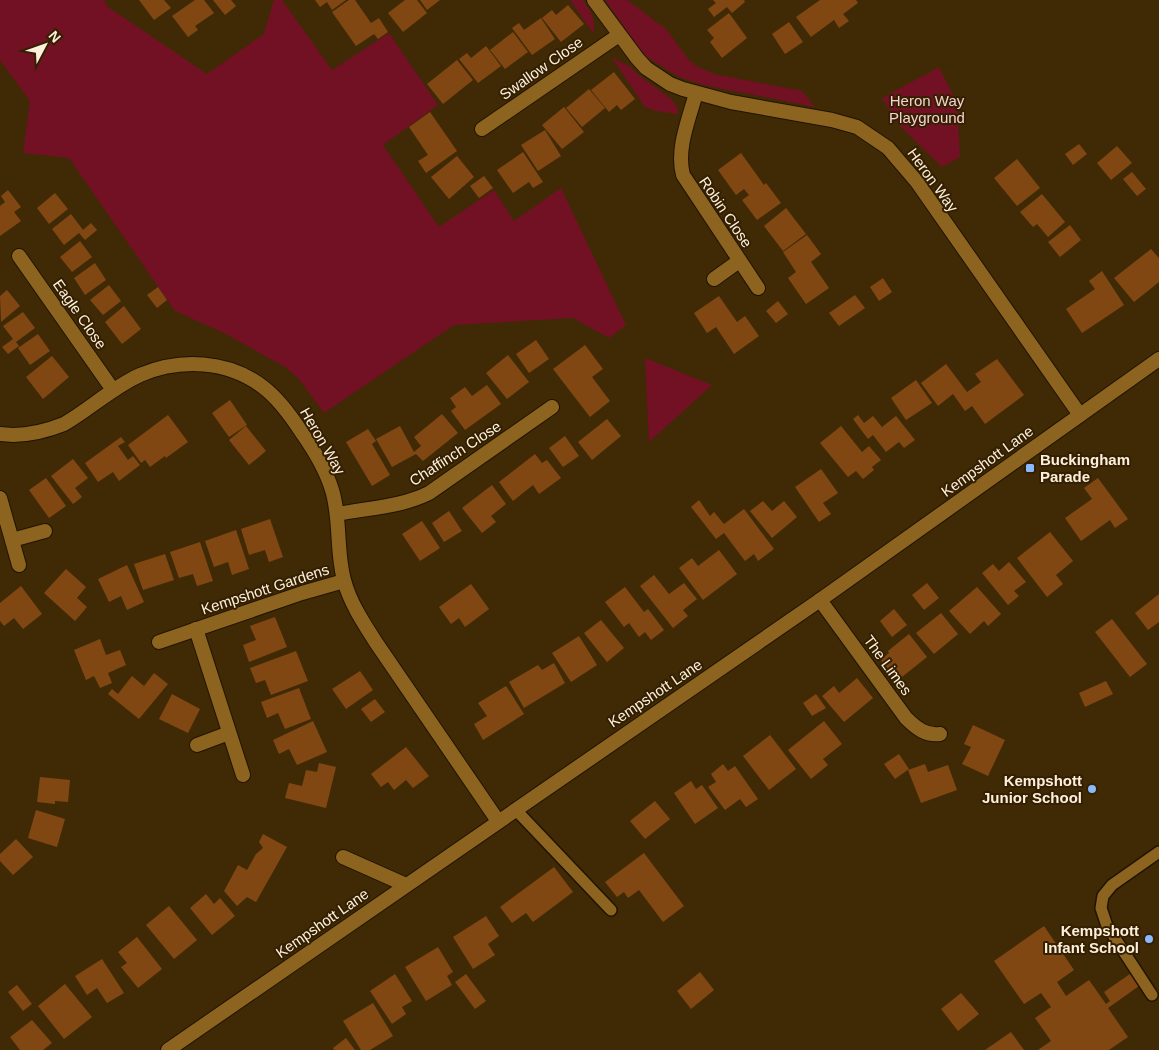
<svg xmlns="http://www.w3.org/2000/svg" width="1159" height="1050" font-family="Arial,sans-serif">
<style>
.green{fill:#731124}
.building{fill:#814713}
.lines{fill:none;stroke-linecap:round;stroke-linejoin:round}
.service-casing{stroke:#201402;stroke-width:14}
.minor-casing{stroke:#201402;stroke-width:16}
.tertiary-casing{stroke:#201402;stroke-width:16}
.service{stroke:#8c641f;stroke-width:11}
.minor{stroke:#8c641f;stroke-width:14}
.tertiary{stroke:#8c641f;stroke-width:14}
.poi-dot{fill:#8bbafc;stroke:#342000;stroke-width:2}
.labels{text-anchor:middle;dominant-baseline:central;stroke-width:4;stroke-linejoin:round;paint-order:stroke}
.street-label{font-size:15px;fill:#fdefdc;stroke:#342000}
.park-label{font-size:15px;fill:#f5d1d2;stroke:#342000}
.poi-label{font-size:15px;font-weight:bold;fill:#fdefdc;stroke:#342000;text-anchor:end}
</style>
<rect width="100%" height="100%" fill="#3f2a05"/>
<g class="green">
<polygon points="0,0 104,0 108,7 207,74 264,34 274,0 282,0 332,70 389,33 438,105 383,145 439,227 494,190 514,221 561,188 626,325 609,338 573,318 454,325 324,413 298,378 285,367 226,334 175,311 69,158 23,153 30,101 0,60"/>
<path d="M570,0H583C590,11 597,20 593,33Z"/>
<polygon points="605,0 627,0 666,29 689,60 696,66 714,74 802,91 815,107 703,85 679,77 647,57 637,45"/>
<polygon points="612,58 629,66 641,77 670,98 678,108 678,114 656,111 645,107"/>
<polygon points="939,67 957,103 960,157 942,167 899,125 882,98"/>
<polygon points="645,358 712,385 649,442"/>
</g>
<g class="building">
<polygon points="139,0 164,0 171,8 154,20"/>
<polygon points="195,0 204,0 214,13 195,26 198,30 188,37 172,16"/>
<polygon points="213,0 231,0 236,6 225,15"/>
<polygon points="315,0 346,0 332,10 327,2 320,7"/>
<polygon points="349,0 355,0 371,23 379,18 388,32 378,39 374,34 356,46 332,12"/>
<polygon points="405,0 417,0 427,13 403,32 388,13"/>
<polygon points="420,0 440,0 427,10"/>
<polygon points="713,0 744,0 745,2 732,13 727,7 714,17 708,9 716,3"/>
<polygon points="820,0 856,0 858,3 843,14 849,21 839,28 834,20 811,37 796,17"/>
<polygon points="568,5 584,24 561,42 542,18 552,10 556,15"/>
<polygon points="729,13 747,38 722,58 710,42 714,38 707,30"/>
<polygon points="541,18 555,39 532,55 512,28 519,23 524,30"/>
<polygon points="789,22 803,42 785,54 772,34"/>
<polygon points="513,32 528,52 505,69 490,50"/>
<polygon points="486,46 501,66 478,83 459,59 467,53 471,58"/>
<polygon points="457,60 473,80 443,104 427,84"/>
<polygon points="614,72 635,99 621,110 617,105 609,112 591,90"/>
<polygon points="589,89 605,108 582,127 566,108"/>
<polygon points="564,107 584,132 562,149 542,125"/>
<polygon points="430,112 457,151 426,173 418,161 428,155 409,127"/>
<polygon points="545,130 561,156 538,171 521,145"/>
<polygon points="1079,144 1087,154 1073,165 1065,154"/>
<polygon points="1117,146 1132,163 1111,180 1097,163"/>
<polygon points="523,152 543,182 533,188 529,182 513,193 497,170"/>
<polygon points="741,153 764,185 766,183 781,203 757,220 742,200 749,195 744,189 736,195 718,170"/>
<polygon points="457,156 474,177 449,199 431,177"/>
<polygon points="1017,159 1040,188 1017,206 994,178"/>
<polygon points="1132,172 1146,189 1137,196 1123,179"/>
<polygon points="484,176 493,188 479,198 470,186"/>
<polygon points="8,190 21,207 14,212 21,221 0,236 0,206 5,202 1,196"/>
<polygon points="55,193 68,209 49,224 37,208"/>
<polygon points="1042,194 1065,222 1048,237 1037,224 1033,227 1020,212"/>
<polygon points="786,208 806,234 783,251 764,226"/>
<polygon points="71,214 83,230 91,223 97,230 85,240 79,233 64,245 52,229"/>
<polygon points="1070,225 1081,240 1060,257 1048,242"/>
<polygon points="807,235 821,254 811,262 829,288 806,304 788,278 796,272 783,252"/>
<polygon points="80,241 92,257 72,272 60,257"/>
<polygon points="1151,249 1159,258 1159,282 1134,302 1114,278"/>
<polygon points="95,263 106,280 85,295 74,278"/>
<polygon points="1102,271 1124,305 1082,333 1066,309 1095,289 1089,281"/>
<polygon points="883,278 892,292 879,301 870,287"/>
<polygon points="109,285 121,301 103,315 90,300"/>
<polygon points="158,287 167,300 157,308 147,295"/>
<polygon points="7,290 20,306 1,322 0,296"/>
<polygon points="855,295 865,308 839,326 829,313"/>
<polygon points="719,296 737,322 745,316 759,336 734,354 716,327 707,333 694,313"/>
<polygon points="778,301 788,314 776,323 766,311"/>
<polygon points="124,306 141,329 122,344 105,322"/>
<polygon points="23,312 35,328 16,342 19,346 8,354 2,347 13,339 3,326"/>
<polygon points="38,334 50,351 30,365 18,348"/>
<polygon points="536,340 549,359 529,373 516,354"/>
<polygon points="585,345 603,369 592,377 610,401 590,417 553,369"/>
<polygon points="508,355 529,382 507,399 486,373"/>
<polygon points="52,356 69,377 43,399 26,377"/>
<polygon points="997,359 1024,395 985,424 972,406 965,411 953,394 938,406 921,383 946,364 967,392 981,382 975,374"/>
<polygon points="916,380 932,403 906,420 891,398"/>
<polygon points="487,385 501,404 465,430 451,411 456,407 450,398 465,387 472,396"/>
<polygon points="230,400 247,425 229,437 212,413"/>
<polygon points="442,414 458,433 423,461 416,454 392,467 376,439 400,426 414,452 421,446 414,437"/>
<polygon points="168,415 188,442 166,458 165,456 150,467 145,460 141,463 128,445"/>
<polygon points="858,415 864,423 873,416 882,427 896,416 915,440 904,448 899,442 886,452 873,435 868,439 853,419"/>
<polygon points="607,419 621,436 592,460 578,442"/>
<polygon points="246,426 266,451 249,465 229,440"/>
<polygon points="841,426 862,452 869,446 881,460 872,467 874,470 863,479 856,471 848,477 820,443"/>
<polygon points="368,429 376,441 372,444 390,475 372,486 346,442"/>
<polygon points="565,436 579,456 563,467 549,448"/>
<polygon points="121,437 125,442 118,446 128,460 133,456 140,465 119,481 113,472 98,482 85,463"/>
<polygon points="535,454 542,463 547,460 561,478 539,494 533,485 513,501 499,482"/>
<polygon points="73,459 88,478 75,488 82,497 73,504 51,476"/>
<polygon points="821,469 838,493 823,503 831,514 819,522 795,487"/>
<polygon points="46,478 66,506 49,518 29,490"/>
<polygon points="1098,478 1128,519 1115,528 1110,520 1081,541 1065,518 1092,499 1084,488"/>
<polygon points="492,485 506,504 491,516 496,522 482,533 462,508"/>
<polygon points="699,500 710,516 714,512 724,524 744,509 774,549 758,561 754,554 745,561 724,533 716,539 691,507"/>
<polygon points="763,501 772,511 784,501 797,517 772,538 750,511"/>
<polygon points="449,511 462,531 444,542 432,523"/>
<polygon points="270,519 283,557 269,562 265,550 249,555 241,529"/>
<polygon points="422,521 440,548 420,561 402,534"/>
<polygon points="236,530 249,569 232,575 228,562 214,567 205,541"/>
<polygon points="1050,532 1073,561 1056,575 1063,584 1047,597 1017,558"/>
<polygon points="200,542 213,581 197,586 193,574 179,578 170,552"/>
<polygon points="719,550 737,574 703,600 679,568 692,558 698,566"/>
<polygon points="165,554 174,580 143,590 134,564"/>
<polygon points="1009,562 1026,582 1014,591 1019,596 1008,605 982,573 993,564 999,571"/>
<polygon points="127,565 144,602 127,610 121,596 109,602 98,579"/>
<polygon points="66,569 86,587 77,598 87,607 75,621 44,593"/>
<polygon points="654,575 669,594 684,583 697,599 683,610 688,616 673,628 640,586"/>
<polygon points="927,583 939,598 924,610 912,595"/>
<polygon points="471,584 489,609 465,627 459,618 451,624 439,607"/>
<polygon points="21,586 42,614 23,629 14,618 4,626 0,621 0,603"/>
<polygon points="625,587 644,612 648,609 664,630 651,640 645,632 639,637 629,623 624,627 605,602"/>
<polygon points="977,587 1001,614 988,626 984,621 970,634 949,611"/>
<polygon points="1159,594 1159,622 1148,630 1135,613"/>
<polygon points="894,609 907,625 892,637 880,621"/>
<polygon points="941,613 958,634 934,654 916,633"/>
<polygon points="275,617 287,647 249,662 243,645 256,640 250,626"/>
<polygon points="1112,619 1147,664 1130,677 1095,632"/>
<polygon points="601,620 624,648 607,662 584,633"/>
<polygon points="909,634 927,657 897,681 881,660 889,653 888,651"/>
<polygon points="579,636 597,665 571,682 552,653"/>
<polygon points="100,639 106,655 120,650 126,665 108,673 112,683 100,688 94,676 86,680 74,650"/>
<polygon points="296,651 308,681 271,695 265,680 256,683 250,668"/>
<polygon points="554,663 565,683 524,708 509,682 538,665 542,670"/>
<polygon points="360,671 373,690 346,709 332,689"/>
<polygon points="154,673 168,684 139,719 108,694 112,689 118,694 132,676 144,686"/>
<polygon points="857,678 873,698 844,722 822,696 834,686 839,693"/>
<polygon points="1106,681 1113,694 1085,707 1079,693"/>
<polygon points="506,686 524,714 483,740 474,724 487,716 478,703"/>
<polygon points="299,688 311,719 285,729 278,713 267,718 261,702"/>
<polygon points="172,694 200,709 188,733 159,719"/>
<polygon points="816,694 826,708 812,716 803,703"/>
<polygon points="375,699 385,712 371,722 361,709"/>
<polygon points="313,721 327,752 297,765 289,749 279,754 273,740"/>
<polygon points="824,721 842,744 823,759 828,765 811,779 788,750"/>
<polygon points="973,725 1005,740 988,776 962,764 971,747 964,744"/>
<polygon points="770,735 796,769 769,790 743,756"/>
<polygon points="406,747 429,776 413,788 406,780 394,790 388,782 381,787 371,774"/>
<polygon points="899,754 909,769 895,779 884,764"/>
<polygon points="319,763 336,767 326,808 285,798 289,783 302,786 306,770 317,772"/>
<polygon points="723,764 728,771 735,766 758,799 746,807 740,799 725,810 708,787 716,782 711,774"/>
<polygon points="925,764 928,772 948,765 957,790 921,803 908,770"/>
<polygon points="40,777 70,780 68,802 55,801 55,804 37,802"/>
<polygon points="691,781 696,789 702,785 718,808 695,824 674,793"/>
<polygon points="655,801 670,819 645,839 630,821"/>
<polygon points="36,810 65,819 57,847 28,838"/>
<polygon points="263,834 287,847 256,902 247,897 237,906 224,891 238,865 247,870 256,854 263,848 259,842"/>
<polygon points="16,839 33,857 13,875 0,861 0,854"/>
<polygon points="644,853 684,906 663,922 639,890 628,898 624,892 617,897 605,882"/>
<polygon points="554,867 573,892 533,922 526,913 512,923 500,907"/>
<polygon points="206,894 214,904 220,898 235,916 212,935 190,908"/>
<polygon points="169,906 197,940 174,959 146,925"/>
<polygon points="486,916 499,936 488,944 495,955 473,969 453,937"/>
<polygon points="1044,926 1074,970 1057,982 1066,996 1089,980 1106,1004 1110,1001 1104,992 1130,974 1139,986 1108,1008 1128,1037 1109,1050 1038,1050 1051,1041 1035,1018 1051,1007 1041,993 1024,1004 994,961"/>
<polygon points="137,937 162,969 138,988 121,967 127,963 118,952"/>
<polygon points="438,947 453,972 447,976 452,985 426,1001 405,967"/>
<polygon points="102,959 124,993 107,1003 97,988 87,995 75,976"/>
<polygon points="700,972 714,990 691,1009 677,991"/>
<polygon points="395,974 412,1001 402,1007 406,1014 392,1024 370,991"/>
<polygon points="466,974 486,1001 475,1009 455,982"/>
<polygon points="65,984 92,1017 64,1039 38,1006"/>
<polygon points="17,985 32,1004 23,1011 8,992"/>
<polygon points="961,993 979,1014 958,1031 941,1009"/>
<polygon points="373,1003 393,1036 370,1050 361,1050 343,1021"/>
<polygon points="32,1020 52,1043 43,1050 20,1050 10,1037"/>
<polygon points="1011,1032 1024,1050 985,1050"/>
<polygon points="346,1038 355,1050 334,1050 333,1048"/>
</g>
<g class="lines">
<defs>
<g id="service">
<polyline points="515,809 611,910"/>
<polyline points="1152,995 1107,926 1101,908 1103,896 1112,885 1159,852"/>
</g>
<g id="minor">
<polyline points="594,0 637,58 646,68 670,84 683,89 731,102 832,120 857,127 888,148 917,182 1080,415"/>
<path d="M696,93C689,119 676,149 683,175L758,288"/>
<polyline points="482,129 619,35"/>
<polyline points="19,256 113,390"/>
<polyline points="714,279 739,261"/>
<path d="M0,434C22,437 44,432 64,424C90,409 113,387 140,375C180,358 228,360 263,387C279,399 291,416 302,433C314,450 326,470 332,490C341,519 336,551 344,580C350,603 364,624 377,644L498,821"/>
<polyline points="0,498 19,565"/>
<path d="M338,514C368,508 401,507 429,493L552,407"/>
<polyline points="12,540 45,531"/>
<path d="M820,600L906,718C916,728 926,736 940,734"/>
<polyline points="196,629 243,775"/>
<polyline points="159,642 302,593 344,581"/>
<polyline points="197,745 229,733"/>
<polyline points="343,857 406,885"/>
</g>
<polyline id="tertiary" points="168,1050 820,600 1159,359"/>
</defs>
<use href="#service" class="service-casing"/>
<use href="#minor" class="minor-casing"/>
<use href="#tertiary" class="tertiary-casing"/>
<use href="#service" class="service"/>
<use href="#minor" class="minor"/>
<use href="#tertiary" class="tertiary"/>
</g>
<g class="poi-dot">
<rect x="1025" y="463" width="10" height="10" rx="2.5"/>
<circle cx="1092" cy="789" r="5"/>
<circle cx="1149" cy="939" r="5"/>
</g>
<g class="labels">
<g class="street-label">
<text transform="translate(541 68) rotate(-35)">Swallow Close</text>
<text transform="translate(933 180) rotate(54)">Heron Way</text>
<text transform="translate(726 212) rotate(56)">Robin Close</text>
<text transform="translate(80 314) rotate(55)">Eagle Close</text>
<text transform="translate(323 441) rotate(60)">Heron Way</text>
<text transform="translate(455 453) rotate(-33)">Chaffinch Close</text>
<text transform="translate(987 461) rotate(-36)">Kempshott Lane</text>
<text transform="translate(265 589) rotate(-18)">Kempshott Gardens</text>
<text transform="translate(888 665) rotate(54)">The Limes</text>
<text transform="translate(655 693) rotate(-34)">Kempshott Lane</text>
<text transform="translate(322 923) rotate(-35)">Kempshott Lane</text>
</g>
<g class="park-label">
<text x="927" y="100">Heron Way<tspan x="927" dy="17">Playground</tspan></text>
</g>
<g class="poi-label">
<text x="1040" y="459" text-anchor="start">Buckingham<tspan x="1040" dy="17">Parade</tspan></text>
<text x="1082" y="780">Kempshott<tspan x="1082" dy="17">Junior School</tspan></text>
<text x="1139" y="930">Kempshott<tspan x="1139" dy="17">Infant School</tspan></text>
</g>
</g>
<g transform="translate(45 45) rotate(49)" stroke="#342000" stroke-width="4" paint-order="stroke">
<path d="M0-4L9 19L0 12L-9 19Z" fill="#fdefdc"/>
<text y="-8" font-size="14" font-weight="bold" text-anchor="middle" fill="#fdefdc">N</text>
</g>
</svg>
